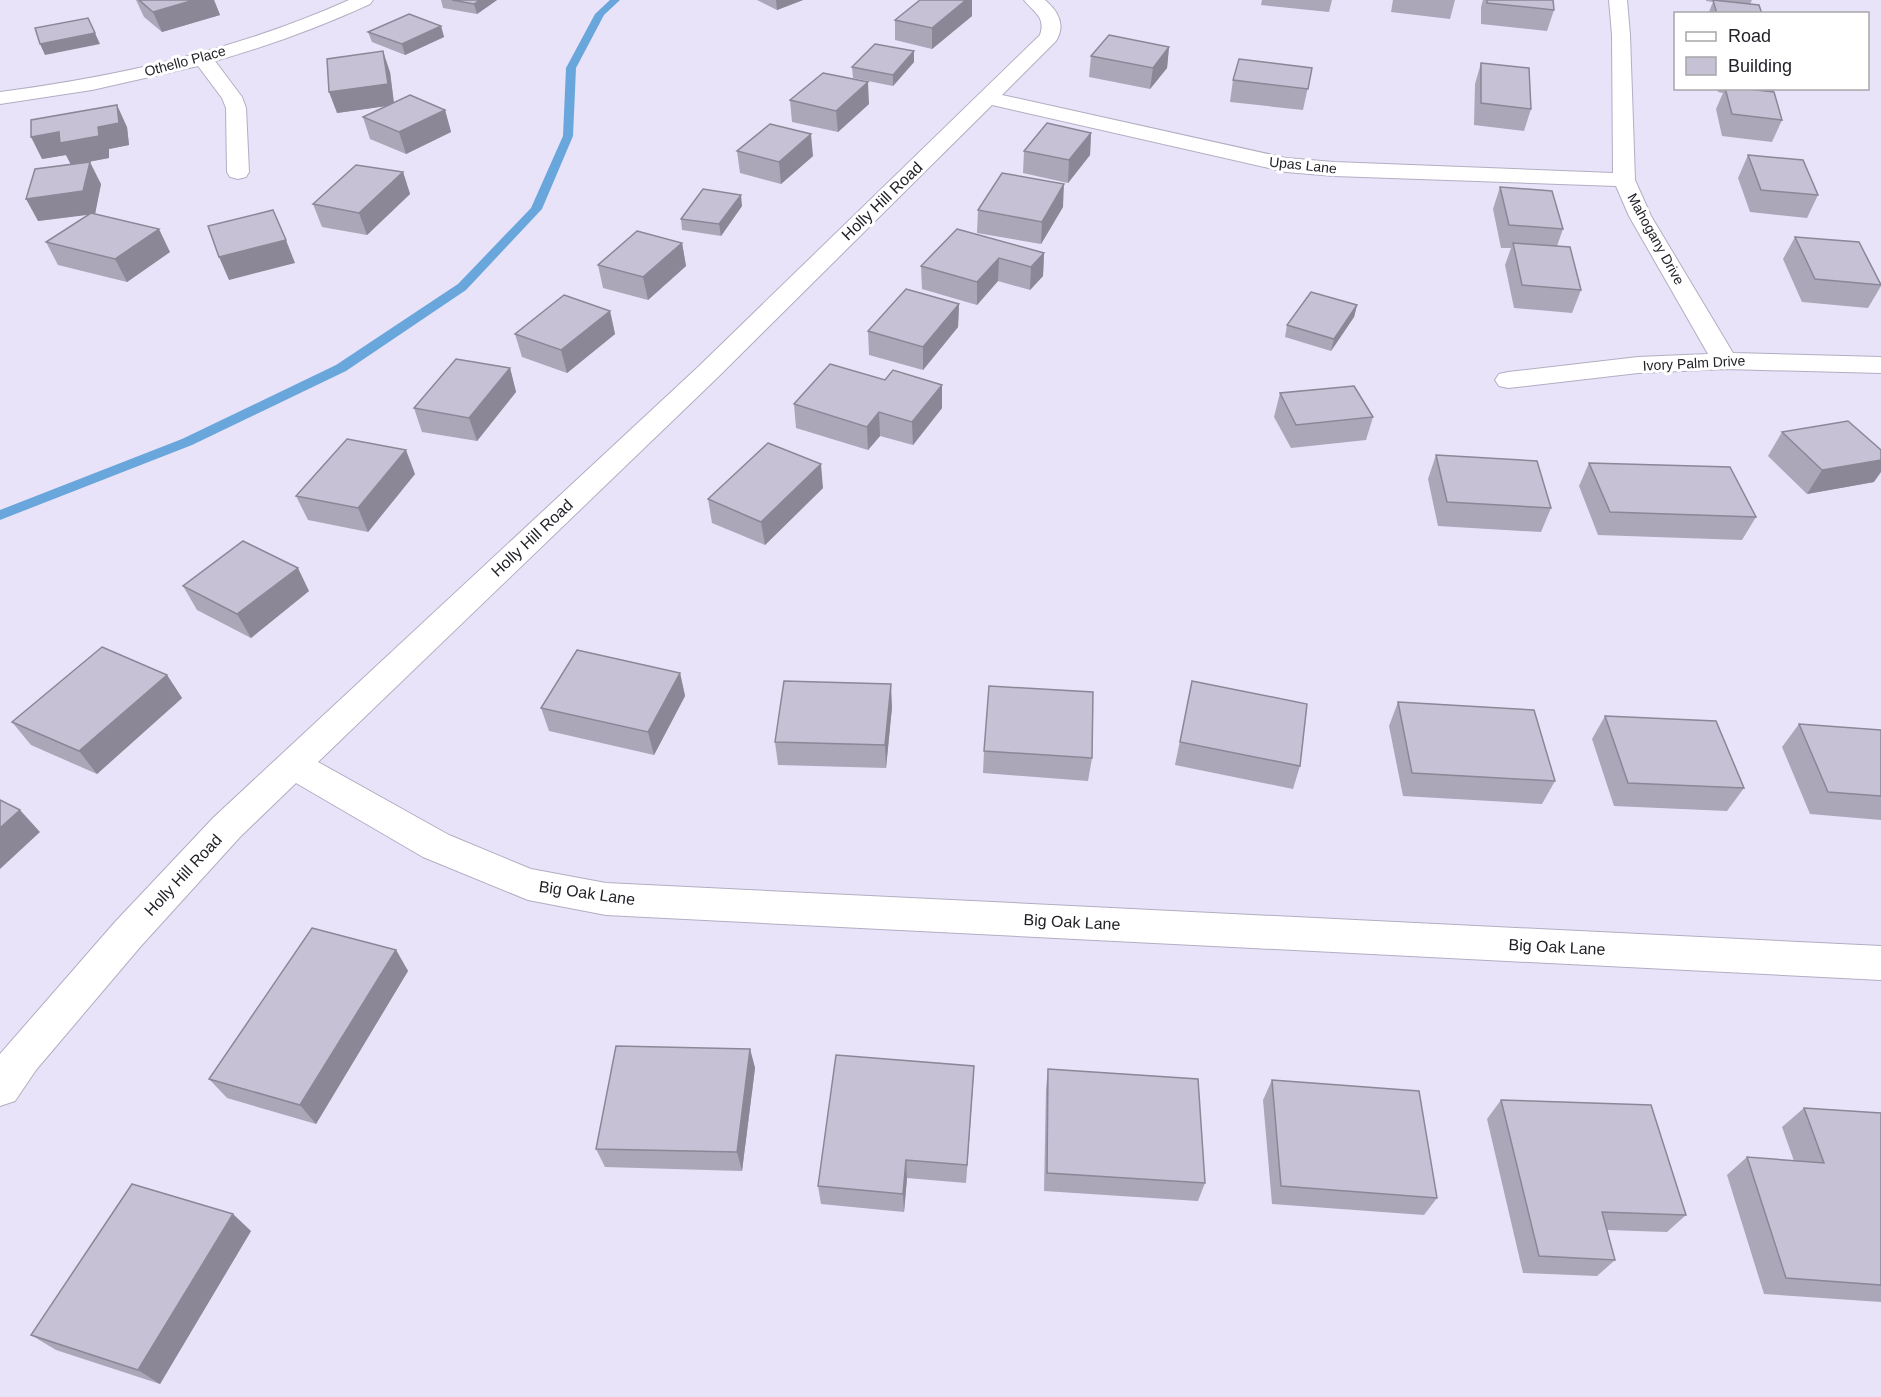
<svg xmlns="http://www.w3.org/2000/svg" width="1881" height="1397" font-family="Arial,sans-serif">
<style>
.lines{fill:none;stroke-linecap:round;stroke-linejoin:round}
.stream{fill:#69a6db;fill-rule:evenodd}
.street-casing{stroke:#b3adc2;stroke-width:2}
.street{fill:#fff;fill-rule:evenodd}
.wall{fill:#aba6b8}
.shaded-wall{fill:#8b8796}
.building{fill:#c7c1d6;stroke:#8b8796;stroke-width:1.5}
.labels{text-anchor:middle;dominant-baseline:central;stroke-width:6;stroke-linejoin:round;paint-order:stroke}
.far-street-label{font-size:14px;fill:#242229;stroke:#fff}
.street-label{font-size:16px;fill:#242229;stroke:#fff}
</style>
<rect width="100%" height="100%" fill="#e9e3f9"/>
<g class="lines">
<polygon class="stream" points="610,0 620,0 604,15 576,68 573,136 542,209 466,290 346,371 192,445 0,520 0,510 182,439 336,365 458,284 531,208 563,136 566,68 595,14"/>
<defs>
<g id="street">
<path d="M349,0H373L370,4C320,27 268,46 215,61L242,97L246,108L249,172L246,177L238,179L230,177L227,172L226,108L222,98L198,66L92,90L0,104V92C121,76 237,50 349,0Z"/>
<path d="M1024,0H1045C1058,11 1066,25 1056,41L1002,95L1286,158L1334,162L1613,173L1612,35L1609,0H1627L1630,35L1635,180L1651,216L1733,353L1881,357V373L1725,369L1638,373L1508,388L1499,386L1495,380L1499,374L1508,372L1638,357L1708,354L1629,216L1616,186L1334,176L1286,172L992,105L716,379L318,762L449,835L531,869L606,883L1881,946V980L606,915L528,900L423,857L296,783L240,837L141,946L36,1070L15,1101L0,1106V1054L115,922L214,817L698,367L1040,35C1046,16 1034,13 1024,0Z"/>
</g>
</defs>
<use href="#street" class="street-casing"/>
<use href="#street" class="street"/>
</g>
<g class="wall">
<polygon points="136,0 214,0 220,15 162,32 144,17"/>
<polygon points="441,0 497,0 477,14 443,8"/>
<polygon points="757,0 803,0 777,10"/>
<polygon points="1262,0 1332,0 1329,12 1261,5"/>
<polygon points="1393,0 1455,0 1450,19 1391,12"/>
<polygon points="1483,0 1553,0 1554,10 1547,31 1481,24 1481,7"/>
<polygon points="1706,0 1752,0 1750,4 1762,14 1708,14 1713,2 1706,1"/>
<polygon points="972,16 932,49 895,40 895,20"/>
<polygon points="441,26 444,37 405,55 372,42 368,32"/>
<polygon points="1169,47 1167,68 1150,89 1089,77 1091,56"/>
<polygon points="914,62 893,86 853,78 852,67"/>
<polygon points="1481,63 1531,109 1524,131 1474,125 1475,84"/>
<polygon points="1312,68 1303,110 1230,102 1233,80"/>
<polygon points="390,72 394,102 445,110 451,132 406,154 370,139 363,117 386,106 337,113"/>
<polygon points="1717,88 1775,88 1773,92 1782,120 1772,142 1722,136 1716,109 1723,93 1718,92"/>
<polygon points="790,100 869,104 838,132 792,122"/>
<polygon points="127,127 129,145 109,149 109,158 83,163 101,184 95,214 170,252 127,282 58,265 46,242 89,214 38,221 71,164 66,155 42,159"/>
<polygon points="1091,133 1090,155 1068,183 1023,173 1024,151"/>
<polygon points="737,151 813,156 781,184 740,173"/>
<polygon points="1748,155 1818,195 1807,218 1750,212 1738,178"/>
<polygon points="403,172 410,194 367,235 322,227 313,204"/>
<polygon points="1500,187 1563,229 1557,246 1581,290 1572,313 1514,308 1505,265 1511,248 1501,248 1493,209"/>
<polygon points="742,206 721,236 682,230 681,219"/>
<polygon points="1063,207 1041,244 977,233 978,210"/>
<polygon points="1795,237 1881,283 1881,286 1868,308 1802,302 1783,259"/>
<polygon points="682,243 686,266 648,300 603,288 598,265"/>
<polygon points="1044,253 1043,276 1030,290 998,281 977,305 922,289 921,266"/>
<polygon points="959,304 958,327 923,370 869,355 868,331"/>
<polygon points="1357,305 1354,317 1331,351 1285,337 1287,325"/>
<polygon points="610,311 615,334 567,373 522,357 515,334"/>
<polygon points="510,368 516,392 477,441 422,432 414,408"/>
<polygon points="885,380 942,385 942,408 913,445 880,436 868,450 796,428 794,404"/>
<polygon points="1280,393 1373,417 1366,440 1291,448 1274,417"/>
<polygon points="1782,432 1874,482 1807,494 1768,456"/>
<polygon points="1436,455 1551,508 1541,532 1438,526 1428,479"/>
<polygon points="1589,463 1756,517 1742,540 1598,535 1579,486"/>
<polygon points="415,474 368,532 308,520 296,496"/>
<polygon points="823,488 765,545 712,523 708,499"/>
<polygon points="183,586 309,591 251,638 197,610"/>
<polygon points="680,673 685,696 654,755 549,731 541,708"/>
<polygon points="167,675 182,698 97,774 31,745 12,722"/>
<polygon points="1192,681 1300,766 1293,789 1175,765"/>
<polygon points="1398,702 1555,781 1542,804 1403,796 1389,726"/>
<polygon points="892,707 886,768 778,765 775,742"/>
<polygon points="1605,716 1744,788 1727,811 1614,806 1592,739"/>
<polygon points="1799,724 1881,730 1881,820 1810,814 1782,747"/>
<polygon points="984,751 1092,758 1088,781 983,773"/>
<polygon points="396,950 408,971 316,1124 227,1098 209,1079"/>
<polygon points="750,1049 755,1068 742,1171 605,1167 596,1149"/>
<polygon points="974,1066 966,1183 907,1178 904,1212 821,1204 818,1186"/>
<polygon points="1048,1069 1205,1183 1198,1201 1044,1191 1046,1089"/>
<polygon points="1272,1080 1437,1198 1424,1215 1272,1204 1263,1100"/>
<polygon points="1501,1100 1686,1215 1667,1232 1607,1230 1615,1260 1597,1276 1523,1273 1487,1119"/>
<polygon points="1804,1108 1881,1113 1881,1302 1764,1294 1727,1175 1747,1157 1794,1161 1782,1127"/>
<polygon points="251,1231 160,1384 56,1350 31,1335"/>
</g>
<g class="shaded-wall">
<polygon points="194,0 214,0 220,15 162,32 153,12"/>
<polygon points="480,0 497,0 477,14 474,4"/>
<polygon points="776,0 803,0 777,10"/>
<polygon points="966,0 972,0 972,16 932,49 932,28"/>
<polygon points="441,26 444,37 405,55 402,44"/>
<polygon points="95,33 100,44 45,55 40,44"/>
<polygon points="1169,47 1167,68 1150,89 1153,68"/>
<polygon points="383,51 390,72 394,105 337,113 329,92"/>
<polygon points="914,51 914,62 893,86 893,75"/>
<polygon points="868,82 869,104 838,132 836,111"/>
<polygon points="117,105 127,127 129,145 109,149 109,158 71,165 66,155 42,159 31,137 59,132 98,127"/>
<polygon points="445,110 451,132 406,154 399,132"/>
<polygon points="1091,133 1090,155 1068,183 1069,160"/>
<polygon points="811,134 813,156 781,184 779,162"/>
<polygon points="90,162 101,184 95,214 38,221 26,199"/>
<polygon points="403,172 410,194 367,235 359,213"/>
<polygon points="1064,184 1063,207 1041,244 1042,222"/>
<polygon points="741,195 742,206 721,236 719,224"/>
<polygon points="159,229 170,252 127,282 115,259"/>
<polygon points="286,240 295,263 229,280 219,257"/>
<polygon points="682,243 686,266 648,300 643,277"/>
<polygon points="1044,253 1043,276 1030,290 1031,267"/>
<polygon points="999,258 998,281 977,305 977,282"/>
<polygon points="959,304 958,327 923,370 923,347"/>
<polygon points="1357,305 1354,317 1331,351 1334,339"/>
<polygon points="610,311 615,334 567,373 561,350"/>
<polygon points="510,368 516,392 477,441 469,418"/>
<polygon points="942,385 942,408 913,445 912,422"/>
<polygon points="879,412 880,436 868,450 867,427"/>
<polygon points="406,450 415,474 368,532 358,508"/>
<polygon points="1881,460 1881,472 1874,482 1807,494 1822,470"/>
<polygon points="821,464 823,488 765,545 761,522"/>
<polygon points="298,568 309,591 251,638 237,614"/>
<polygon points="680,673 685,696 654,755 648,732"/>
<polygon points="167,675 182,698 97,774 79,751"/>
<polygon points="891,684 892,707 886,768 885,745"/>
<polygon points="20,810 40,832 0,869 0,828"/>
<polygon points="396,950 408,971 316,1124 300,1105"/>
<polygon points="750,1049 755,1068 742,1171 737,1152"/>
<polygon points="974,1066 973,1086 966,1183 967,1165"/>
<polygon points="906,1160 907,1178 904,1212 903,1194"/>
<polygon points="233,1214 251,1231 160,1384 138,1370"/>
</g>
<g class="building">
<polygon points="139,0 194,0 153,12"/>
<polygon points="452,0 480,0 474,4"/>
<polygon points="920,0 966,0 932,28 895,20"/>
<polygon points="1487,0 1553,0 1554,10 1487,3"/>
<polygon points="1713,0 1759,5 1762,14 1717,14"/>
<polygon points="409,14 441,26 402,44 368,32"/>
<polygon points="88,18 95,33 40,44 35,28"/>
<polygon points="1109,35 1169,47 1153,68 1091,56"/>
<polygon points="875,44 914,51 893,75 852,67"/>
<polygon points="383,51 388,84 329,92 327,59"/>
<polygon points="1239,59 1312,68 1308,89 1233,80"/>
<polygon points="1481,63 1529,68 1531,109 1481,103"/>
<polygon points="823,73 868,82 836,111 790,100"/>
<polygon points="1725,88 1739,88 1774,92 1782,120 1732,114"/>
<polygon points="410,95 445,110 399,132 363,117"/>
<polygon points="117,105 119,123 98,127 99,136 60,143 59,132 31,137 31,120"/>
<polygon points="1047,123 1091,133 1069,160 1024,151"/>
<polygon points="770,124 811,134 779,162 737,151"/>
<polygon points="1748,155 1803,160 1818,195 1761,190"/>
<polygon points="90,162 83,191 26,199 35,169"/>
<polygon points="356,165 403,172 359,213 313,204"/>
<polygon points="1002,173 1064,184 1042,222 978,210"/>
<polygon points="1500,187 1552,191 1563,229 1509,225"/>
<polygon points="703,189 741,195 719,224 681,219"/>
<polygon points="273,210 286,240 219,257 208,226"/>
<polygon points="91,213 159,229 115,259 46,242"/>
<polygon points="957,229 1044,253 1031,267 999,258 977,282 921,266"/>
<polygon points="637,231 682,243 643,277 598,265"/>
<polygon points="1795,237 1859,242 1881,285 1815,279"/>
<polygon points="1513,243 1570,247 1581,290 1522,285"/>
<polygon points="906,289 959,304 923,347 868,331"/>
<polygon points="1311,292 1357,305 1334,339 1287,325"/>
<polygon points="564,295 610,311 561,350 515,334"/>
<polygon points="456,359 510,368 469,418 414,408"/>
<polygon points="830,364 885,380 893,370 942,385 912,422 879,412 867,427 794,404"/>
<polygon points="1354,386 1373,417 1296,425 1280,393"/>
<polygon points="1848,421 1881,450 1881,460 1822,470 1782,432"/>
<polygon points="347,439 406,450 358,508 296,496"/>
<polygon points="768,443 821,464 761,522 708,499"/>
<polygon points="1436,455 1537,461 1551,508 1447,502"/>
<polygon points="1589,463 1730,467 1756,517 1610,512"/>
<polygon points="243,541 298,568 237,614 183,586"/>
<polygon points="102,647 167,675 79,751 12,722"/>
<polygon points="577,650 680,673 648,732 541,708"/>
<polygon points="784,681 891,684 885,745 775,742"/>
<polygon points="1192,681 1307,704 1300,766 1180,742"/>
<polygon points="989,686 1093,692 1092,758 984,751"/>
<polygon points="1398,702 1534,710 1555,781 1412,773"/>
<polygon points="1605,716 1716,721 1744,788 1628,783"/>
<polygon points="1799,724 1881,730 1881,796 1828,792"/>
<polygon points="0,800 20,810 0,828"/>
<polygon points="312,928 396,950 300,1105 209,1079"/>
<polygon points="616,1046 750,1049 737,1152 596,1149"/>
<polygon points="836,1055 974,1066 967,1165 906,1160 903,1194 818,1186"/>
<polygon points="1048,1069 1198,1079 1205,1183 1047,1173"/>
<polygon points="1272,1080 1419,1091 1437,1198 1281,1186"/>
<polygon points="1501,1100 1651,1105 1686,1215 1602,1212 1615,1260 1539,1256"/>
<polygon points="1804,1108 1881,1113 1881,1285 1786,1278 1747,1157 1824,1163"/>
<polygon points="132,1184 233,1214 138,1370 31,1335"/>
</g>
<g class="labels">
<g class="far-street-label">
<text transform="translate(185 61) rotate(-15)">Othello Place</text>
<text transform="translate(1303 165) rotate(6)">Upas Lane</text>
<text transform="translate(1656 239) rotate(61)">Mahogany Drive</text>
<text transform="translate(1694 363) rotate(-3)">Ivory Palm Drive</text>
</g>
<g class="street-label">
<text transform="translate(882 201) rotate(-44)">Holly Hill Road</text>
<text transform="translate(532 538) rotate(-43)">Holly Hill Road</text>
<text transform="translate(183 875) rotate(-47)">Holly Hill Road</text>
<text transform="translate(587 893) rotate(8)">Big Oak Lane</text>
<text transform="translate(1072 922) rotate(3)">Big Oak Lane</text>
<text transform="translate(1557 947) rotate(3)">Big Oak Lane</text>
</g>
</g>
<rect x="1674" y="12" width="195" height="78" fill="#ffffff" stroke="#a7a7a9" stroke-width="1.5"/>
<rect x="1686" y="32" width="30" height="9" fill="#ffffff" stroke="#a7a7a9" stroke-width="1.5"/>
<text x="1728" y="42" font-size="18" fill="#242229">Road</text>
<rect x="1686" y="57" width="30" height="18" fill="#c7c1d6" stroke="#a7a7a9" stroke-width="1.5"/>
<text x="1728" y="72" font-size="18" fill="#242229">Building</text>
</svg>
